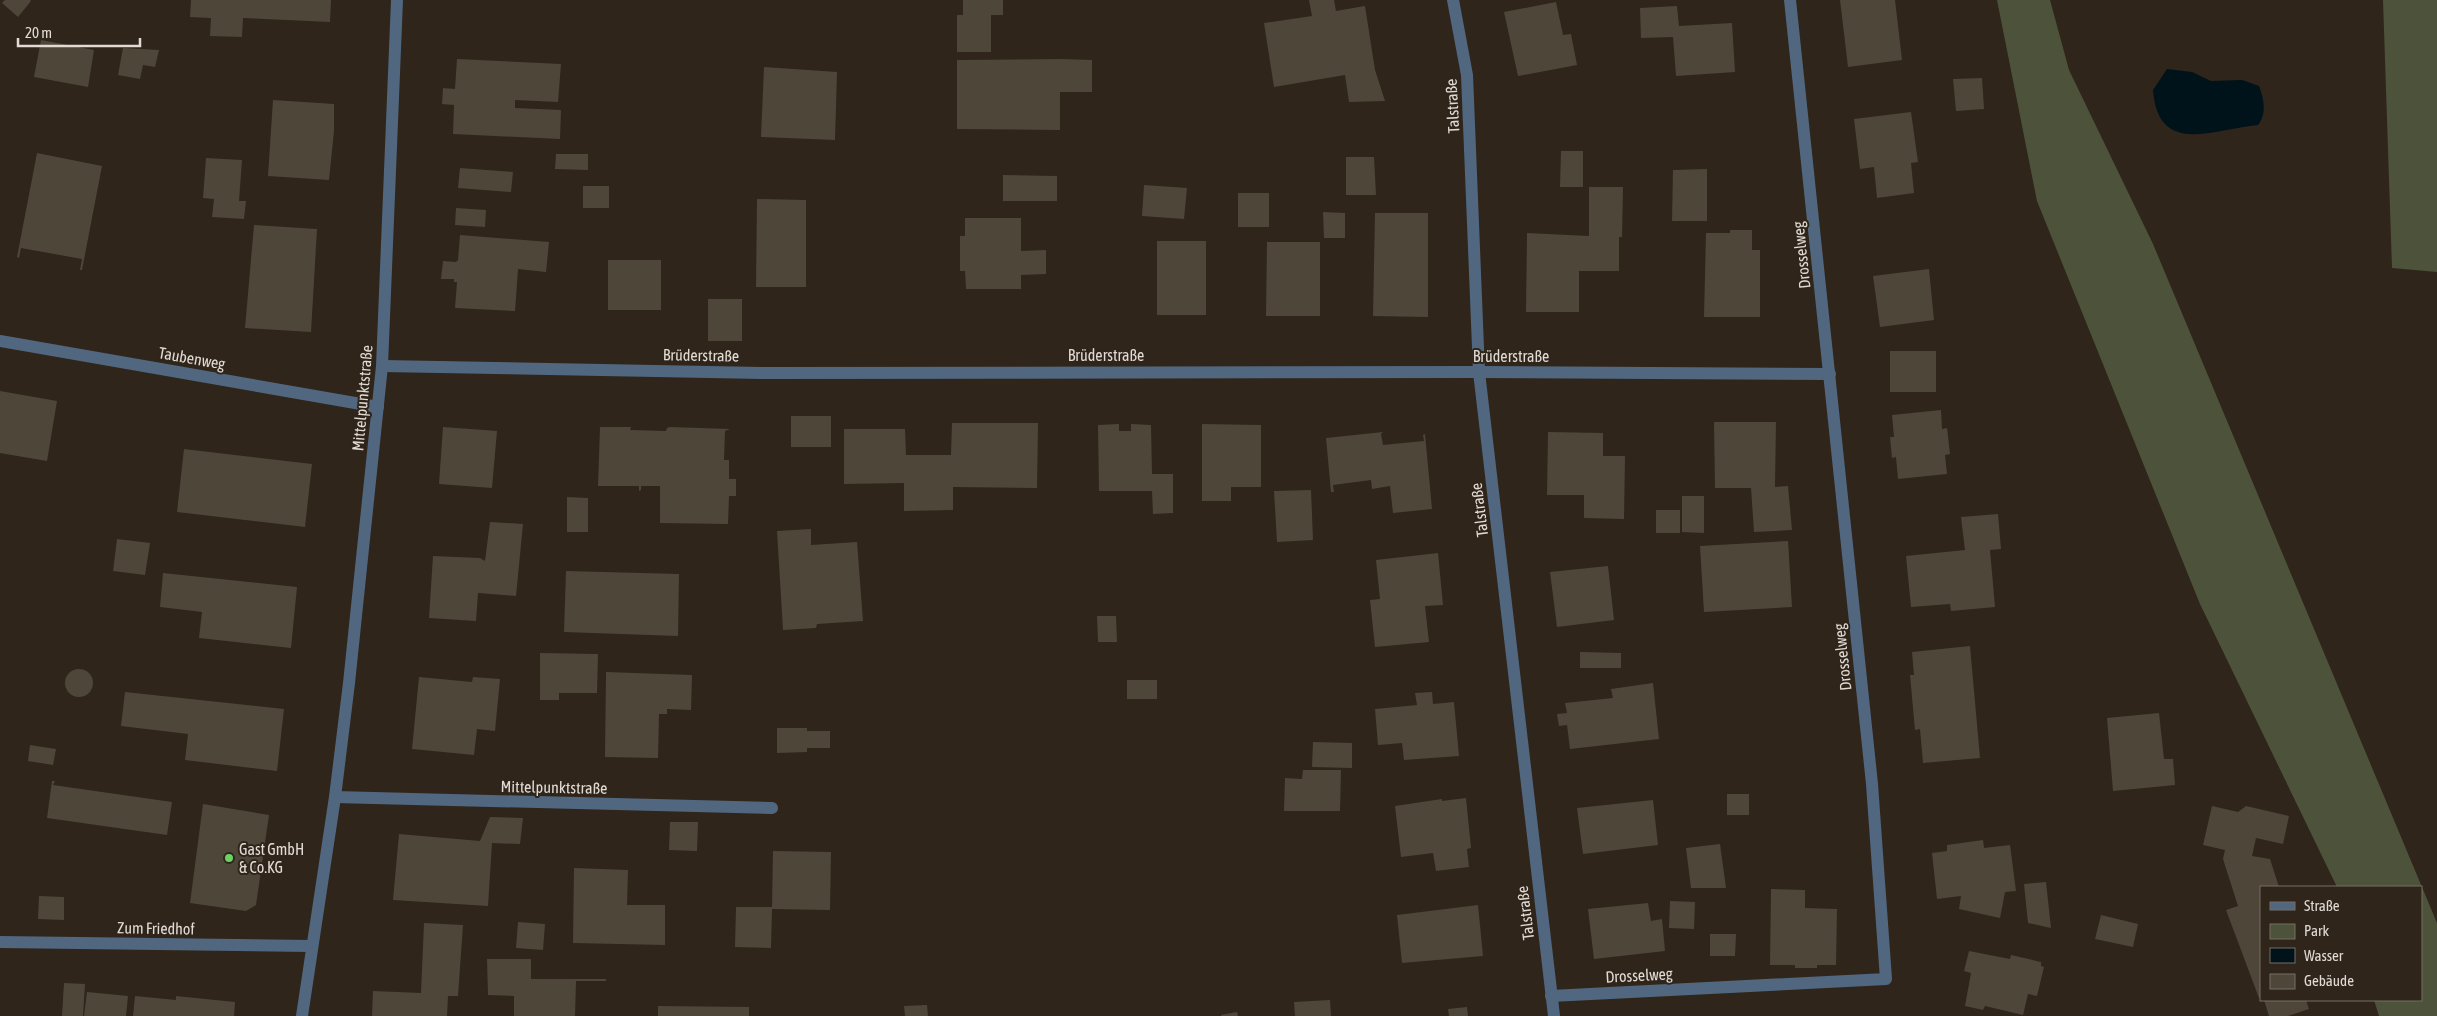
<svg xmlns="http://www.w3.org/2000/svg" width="2437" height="1016" font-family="'Asap Condensed',sans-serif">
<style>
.green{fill:#4d533b}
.water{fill:#00121a}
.building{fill:#4f463a}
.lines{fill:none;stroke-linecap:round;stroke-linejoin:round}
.street{stroke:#51677f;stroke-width:12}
.poi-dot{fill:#6ad364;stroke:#2f251b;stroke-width:2}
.labels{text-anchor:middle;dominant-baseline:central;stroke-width:4;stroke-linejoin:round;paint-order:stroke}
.street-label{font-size:16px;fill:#e1dbd4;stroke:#2f251b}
.poi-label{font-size:16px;fill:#e1dbd4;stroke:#2f251b;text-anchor:start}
</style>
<rect width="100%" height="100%" fill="#2f251b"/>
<g class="green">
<polygon points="1997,0 2050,0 2069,70 2153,244 2437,923 2437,1016 2379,1016 2374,1000 2421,1000 2421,887 2337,887 2200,604 2037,201"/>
<polygon points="2383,0 2437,0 2437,272 2392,268"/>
</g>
<path class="water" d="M2167,69L2192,72L2211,81L2242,80L2259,86C2264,99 2267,114 2258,125C2214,129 2158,157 2153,90Z"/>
<g class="building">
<polygon points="5,0 30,0 31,1 18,17 2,3"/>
<polygon points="191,0 331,0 330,22 243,18 242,37 210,36 211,18 190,17"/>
<polygon points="963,0 1003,0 1003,15 991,15 991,52 957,52 957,15 963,15"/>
<polygon points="1309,0 1334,0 1336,11 1365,6 1375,70 1385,101 1349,102 1345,75 1274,87 1264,23 1312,16"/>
<polygon points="1840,0 1895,0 1902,60 1848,67"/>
<polygon points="1556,2 1563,35 1571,34 1577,65 1518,76 1504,12"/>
<polygon points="1677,6 1679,26 1732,23 1735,72 1676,76 1673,37 1641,38 1640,8"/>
<polygon points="41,40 94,50 88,87 34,77"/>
<polygon points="123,48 159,50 155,67 143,65 140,79 118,75"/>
<polygon points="457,59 561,64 558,102 515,100 515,108 561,110 560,139 453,134 454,105 442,104 443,88 455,89"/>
<polygon points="1061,59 1092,60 1092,92 1060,92 1060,130 957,129 957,60"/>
<polygon points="764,67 837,72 835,140 761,137"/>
<polygon points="1982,78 1984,109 1956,111 1953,79"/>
<polygon points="273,100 334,104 334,131 329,180 268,176"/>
<polygon points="1911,112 1918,162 1911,163 1914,193 1877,198 1874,167 1860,169 1854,119"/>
<polygon points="1561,151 1583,151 1583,187 1560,187"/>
<polygon points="37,153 102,166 82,270 80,270 82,259 21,248 19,258 17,257"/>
<polygon points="556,154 588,154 588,170 555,169"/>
<polygon points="1346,157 1374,157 1376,195 1346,195"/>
<polygon points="206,158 242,160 239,201 246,201 244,219 212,217 214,199 203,198"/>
<polygon points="460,168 513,172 511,192 458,188"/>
<polygon points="1707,169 1707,221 1672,221 1673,170"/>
<polygon points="1003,175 1057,176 1057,201 1003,201"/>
<polygon points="1144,185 1187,188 1184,219 1142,216"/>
<rect x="583" y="186" width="26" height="22"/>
<polygon points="1589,187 1623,187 1622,237 1619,237 1619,271 1579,271 1579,312 1526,312 1527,233 1589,236"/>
<rect x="1238" y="193" width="31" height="34"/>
<polygon points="757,199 806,200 806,287 756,287"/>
<polygon points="456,208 486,210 485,227 455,225"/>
<polygon points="1323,212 1345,213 1345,238 1324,238"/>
<polygon points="1375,213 1428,213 1428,317 1373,316"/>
<polygon points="965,218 1021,218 1021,251 1046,250 1046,274 1021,275 1021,289 966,289 965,271 960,271 960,236 965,236"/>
<polygon points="254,225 317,229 311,332 245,328"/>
<polygon points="1730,230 1752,230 1752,250 1760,250 1760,317 1704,317 1706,233 1730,233"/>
<polygon points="460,235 549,242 546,272 518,269 515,311 455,308 457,282 454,282 454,279 441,279 443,261 456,262 458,260"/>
<rect x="1157" y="241" width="49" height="74"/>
<polygon points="1267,242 1320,242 1320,316 1266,316"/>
<rect x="608" y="260" width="53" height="50"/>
<polygon points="1929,269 1934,320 1880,327 1873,276"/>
<rect x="708" y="299" width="34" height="42"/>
<rect x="1890" y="351" width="46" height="41"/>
<polygon points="0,391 57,401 47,461 0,453"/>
<polygon points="1941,410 1942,429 1947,428 1950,454 1945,455 1947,474 1898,479 1896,457 1892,458 1890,437 1894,437 1892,415"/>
<rect x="791" y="416" width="40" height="31"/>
<polygon points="1714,422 1776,422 1775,487 1788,486 1792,530 1754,532 1751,488 1715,488"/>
<polygon points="952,423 1038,423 1037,488 953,487 953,510 904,511 904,483 844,484 844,429 905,429 906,455 951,455"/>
<polygon points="1119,424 1119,431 1131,431 1131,424 1151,425 1152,474 1173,474 1173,513 1153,514 1152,491 1099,491 1098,425"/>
<polygon points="1202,424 1261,425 1261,487 1231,487 1231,501 1202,501"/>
<polygon points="443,427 497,431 492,488 439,484"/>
<polygon points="600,427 631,427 630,430 666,431 667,428 670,427 730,429 725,431 724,460 729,460 729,479 736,479 736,496 729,496 728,524 660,523 660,486 641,486 641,490 639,491 639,486 598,486"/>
<polygon points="1383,432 1381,434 1383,445 1424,441 1423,435 1425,434 1432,509 1393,513 1390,486 1372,489 1371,480 1333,485 1334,492 1331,492 1326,438"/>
<polygon points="1548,432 1603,433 1603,456 1625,456 1624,519 1584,518 1584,495 1547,495"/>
<polygon points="184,449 312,464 305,527 177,512"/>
<polygon points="1311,490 1313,540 1277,542 1274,491"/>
<polygon points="1682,496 1704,496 1704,533 1682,532"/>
<polygon points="567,497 588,498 588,532 567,532"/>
<rect x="1656" y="510" width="24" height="23"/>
<polygon points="1998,514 2001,549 1990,550 1995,607 1951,611 1950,604 1911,607 1906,556 1965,550 1961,517"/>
<polygon points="490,522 523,524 516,596 478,593 476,621 429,618 433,556 480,558 485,561"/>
<polygon points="811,529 811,545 857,542 863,621 817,624 816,628 783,630 777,531"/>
<polygon points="117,539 150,543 145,575 113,571"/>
<polygon points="1788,541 1792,607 1704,612 1700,546"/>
<polygon points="1438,553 1443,605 1425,606 1429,642 1375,647 1370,600 1380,599 1376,560"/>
<polygon points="1608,566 1614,620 1557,627 1550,572"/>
<polygon points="566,571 679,574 678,636 564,632"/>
<polygon points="163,573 297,587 291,648 199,638 202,612 160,607"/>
<polygon points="1097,616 1116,616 1117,642 1098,642"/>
<polygon points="1970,646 1980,758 1923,763 1920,729 1915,730 1910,675 1914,675 1912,652"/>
<polygon points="1580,652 1621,653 1621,668 1580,668"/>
<polygon points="540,653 598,654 597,693 559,693 559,700 540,700"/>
<circle cx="79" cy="683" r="14"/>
<polygon points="606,672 692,675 691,710 667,709 667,714 659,714 658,758 605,757"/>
<polygon points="419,677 472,682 473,677 500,679 495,731 477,729 474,755 412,749"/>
<rect x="1127" y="680" width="30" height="19"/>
<polygon points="1653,683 1659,739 1570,749 1567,725 1559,726 1557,714 1567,713 1565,703 1613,698 1611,689"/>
<polygon points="125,692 284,709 277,771 185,760 188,734 121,726"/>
<polygon points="1432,692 1433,704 1454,702 1459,756 1404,760 1402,743 1378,745 1375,709 1417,705 1415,693"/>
<polygon points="2159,713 2164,759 2173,759 2175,785 2113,791 2107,718"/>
<polygon points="777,728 807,728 807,731 830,731 830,748 807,748 807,752 777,753"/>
<polygon points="1313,742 1352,743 1352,768 1312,767"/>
<polygon points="30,745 56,749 53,765 28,761"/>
<polygon points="1303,770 1341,770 1340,811 1284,811 1285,778 1302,779"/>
<polygon points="52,781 55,781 53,785 172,802 167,835 47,818"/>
<rect x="1727" y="794" width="22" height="21"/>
<polygon points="1466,798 1471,848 1467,849 1469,867 1436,871 1433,853 1401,857 1395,806 1442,799 1442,801"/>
<polygon points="1653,800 1658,845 1583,854 1577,808"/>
<polygon points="203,804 269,815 256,905 246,911 190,903"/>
<polygon points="2212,806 2238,812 2246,806 2289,816 2283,844 2256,838 2252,856 2270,859 2279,887 2261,887 2261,997 2259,998 2226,910 2238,906 2223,859 2225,850 2203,845"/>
<polygon points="490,817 523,818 520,844 492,843 488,906 393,900 399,834 480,841"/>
<polygon points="670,822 698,822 697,851 669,850"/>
<polygon points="1983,840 1984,848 2010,845 2016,891 2005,892 2000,918 1959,909 1961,896 1937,899 1932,853 1947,851 1947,845"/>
<polygon points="1720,844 1726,888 1691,888 1686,848"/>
<polygon points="773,851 831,852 830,910 772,909 771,948 735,947 736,907 772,907"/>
<polygon points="574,868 628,870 627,905 665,905 665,945 573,943"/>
<polygon points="2046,882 2051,928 2028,923 2024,884"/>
<polygon points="1771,889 1805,890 1805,908 1837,909 1836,965 1817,965 1817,968 1795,968 1795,965 1770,965"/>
<polygon points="39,896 64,897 64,920 38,919"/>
<polygon points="1670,901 1695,902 1694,929 1669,928"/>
<polygon points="1648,903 1651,921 1662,919 1665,951 1594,959 1588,909"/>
<polygon points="1478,905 1483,956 1402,963 1397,915"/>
<polygon points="2101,915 2138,924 2133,947 2095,939"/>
<polygon points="518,922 545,924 543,950 516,948"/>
<polygon points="424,923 463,925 458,996 448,996 447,1016 372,1016 373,991 421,993"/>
<polygon points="1710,934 1736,934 1735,956 1710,956"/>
<polygon points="1969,951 2010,959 2011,955 2041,962 2041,966 2044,967 2037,996 2028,994 2023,1015 1985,1006 1983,1010 1965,1006 1971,973 1964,971"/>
<polygon points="487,959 531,959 531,979 606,979 606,981 576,981 575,1016 514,1016 514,996 488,995"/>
<polygon points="64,983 85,984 83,1016 62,1016"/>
<polygon points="87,992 128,996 126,1016 84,1016"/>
<polygon points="135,996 176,1000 176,996 235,1002 234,1016 133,1016"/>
<polygon points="1330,1000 1331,1016 1295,1016 1294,1002"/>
<polygon points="2264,1000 2306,1000 2309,1009 2288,1016 2269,1016"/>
<polygon points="927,1005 928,1016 905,1016 904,1006"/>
<polygon points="658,1006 749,1007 749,1016 658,1016"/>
<polygon points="1467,1007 1468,1016 1449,1016 1448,1009"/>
<polygon points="1237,1012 1238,1016 1221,1016 1221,1015"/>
</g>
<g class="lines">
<g class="street">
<polyline points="1453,0 1467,75 1479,372 1554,1016"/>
<polyline points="0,341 378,407"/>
<polyline points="382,366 762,373 1479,372 1830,374"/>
<polyline points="335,797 772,808"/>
<polyline points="0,942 311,946"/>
<polyline points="1551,996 1886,979 1872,784 1790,0"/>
<polyline points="302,1016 335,797 349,683 382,366 397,0"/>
</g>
</g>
<circle class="poi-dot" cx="229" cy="858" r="5"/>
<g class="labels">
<g class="street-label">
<text transform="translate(1452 106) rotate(-93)">Talstraße</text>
<text transform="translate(1801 255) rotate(-96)">Drosselweg</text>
<text transform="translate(701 355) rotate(1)">Brüderstraße</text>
<text x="1106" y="355">Brüderstraße</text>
<text x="1511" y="356">Brüderstraße</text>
<text transform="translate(192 358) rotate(10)">Taubenweg</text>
<text transform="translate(362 398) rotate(-85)">Mittelpunktstraße</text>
<text transform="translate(1479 510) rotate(-97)">Talstraße</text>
<text transform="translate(1842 657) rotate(-96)">Drosselweg</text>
<text transform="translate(554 787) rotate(1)">Mittelpunktstraße</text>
<text transform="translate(1525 913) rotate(-97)">Talstraße</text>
<text transform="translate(156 928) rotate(1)">Zum Friedhof</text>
<text transform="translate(1639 975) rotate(-3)">Drosselweg</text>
</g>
<g class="poi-label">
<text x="239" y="849">Gast GmbH<tspan x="239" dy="18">&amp; Co.KG</tspan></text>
</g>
</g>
<rect x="2260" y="886" width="162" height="115" fill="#2f251b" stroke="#766e65"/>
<rect x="2270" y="902" width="25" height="8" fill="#51677f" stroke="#766e65"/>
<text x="2304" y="911" font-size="15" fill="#e1dbd4">Straße</text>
<rect x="2270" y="924" width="25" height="15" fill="#4d533b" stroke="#766e65"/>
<text x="2304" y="936" font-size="15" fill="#e1dbd4">Park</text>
<rect x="2270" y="948" width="25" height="15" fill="#00121a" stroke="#766e65"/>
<text x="2304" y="961" font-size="15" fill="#e1dbd4">Wasser</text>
<rect x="2270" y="974" width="25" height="15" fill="#4f463a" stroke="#766e65"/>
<text x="2304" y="986" font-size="15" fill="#e1dbd4">Gebäude</text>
<path d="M18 38v8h122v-8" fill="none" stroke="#e1dbd4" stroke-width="2.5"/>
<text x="25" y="38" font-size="15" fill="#e1dbd4" stroke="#2f251b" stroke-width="4" paint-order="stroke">20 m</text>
</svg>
